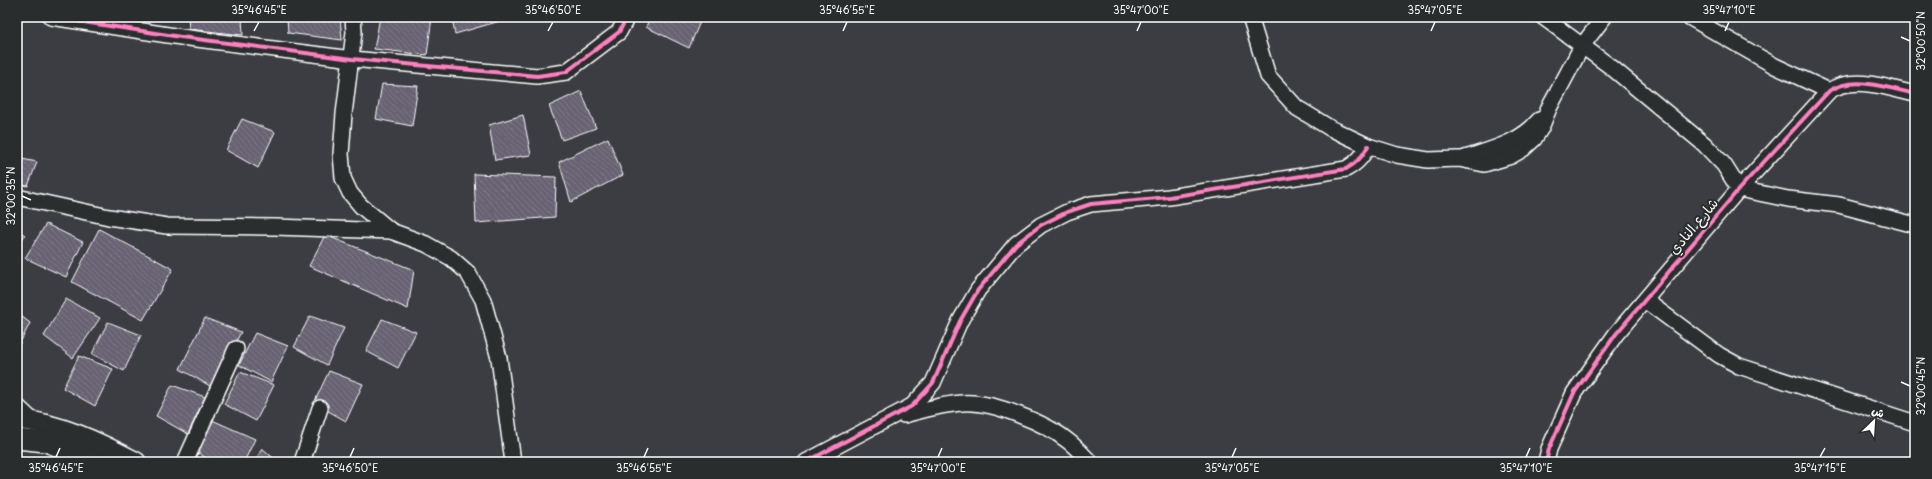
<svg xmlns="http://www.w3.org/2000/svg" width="1932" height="479" font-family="'Playpen Sans','Playpen Sans Arabic',sans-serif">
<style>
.building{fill:url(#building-back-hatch);stroke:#fff}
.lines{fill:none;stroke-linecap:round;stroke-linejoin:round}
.minor-casing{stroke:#fff;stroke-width:18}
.tertiary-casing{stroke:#fff;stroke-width:22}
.minor{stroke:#2a2d2e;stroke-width:15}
.tertiary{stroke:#2a2d2e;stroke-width:19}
.cycleway-casing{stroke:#2a2d2e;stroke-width:6}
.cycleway{stroke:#ff80c0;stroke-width:4}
.ticks{fill:none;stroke:#fff;stroke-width:1.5}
.labels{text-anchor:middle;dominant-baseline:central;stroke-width:4;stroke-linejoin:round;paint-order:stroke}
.street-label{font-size:14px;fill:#fff;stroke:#2a2d2e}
.neatline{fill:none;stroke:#fff;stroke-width:1.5}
.ticks-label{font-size:10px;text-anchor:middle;fill:#fff}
</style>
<defs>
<pattern id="building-back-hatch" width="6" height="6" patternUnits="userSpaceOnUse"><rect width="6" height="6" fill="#676273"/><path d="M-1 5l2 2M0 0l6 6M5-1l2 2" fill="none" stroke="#7e7a88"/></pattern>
</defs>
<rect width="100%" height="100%" fill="#3c3d43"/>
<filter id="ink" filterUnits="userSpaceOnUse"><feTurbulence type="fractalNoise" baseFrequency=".025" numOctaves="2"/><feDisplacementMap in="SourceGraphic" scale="8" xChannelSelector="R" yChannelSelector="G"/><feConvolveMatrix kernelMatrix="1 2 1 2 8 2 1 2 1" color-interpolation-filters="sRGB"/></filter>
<g filter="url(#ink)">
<g class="building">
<polygon points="188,17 242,17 243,35 189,29"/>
<polygon points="287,17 340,17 342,40 288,33"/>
<polygon points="380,17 432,17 427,55 374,49"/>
<polygon points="452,17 506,17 507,19 455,34"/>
<polygon points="650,17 702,17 689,48 646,27"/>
<polygon points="382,84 418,86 412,126 376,119"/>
<polygon points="581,91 596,128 562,140 549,106"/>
<polygon points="523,115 531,155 495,160 489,125"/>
<polygon points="242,119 275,132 258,168 226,150"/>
<polygon points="608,138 623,175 571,202 559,162"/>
<polygon points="17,158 37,162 28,186 17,184"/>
<polygon points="474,174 556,177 555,217 476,223"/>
<polygon points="46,224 83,242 66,277 25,258"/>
<polygon points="99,229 173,269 143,320 72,282"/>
<polygon points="17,230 25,235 17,247"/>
<polygon points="325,235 414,270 408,309 309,266"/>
<polygon points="66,299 100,318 73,358 44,336"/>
<polygon points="17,313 30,323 17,349"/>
<polygon points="310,316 344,328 327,365 294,347"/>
<polygon points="205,318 241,332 212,387 180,369"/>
<polygon points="382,319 416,332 398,368 366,351"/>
<polygon points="108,322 141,335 124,371 92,354"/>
<polygon points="255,333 288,346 271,382 239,365"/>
<polygon points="79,356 113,369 95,406 63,388"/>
<polygon points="329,371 363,384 346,421 314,403"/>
<polygon points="240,372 274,385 256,421 224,404"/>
<polygon points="172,385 205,397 188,434 156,416"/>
<polygon points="212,420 255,439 244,462 211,462 196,451"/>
<polygon points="262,448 278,462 255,462"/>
</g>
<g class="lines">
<defs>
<g id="minor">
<polyline points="51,17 181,37 352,59 537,76 566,72 619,32 627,17"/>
<polyline points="353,17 354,32 344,114 341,154 343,178 350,193 361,206 391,231 426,244 451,258 468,273 483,300 499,358 513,462"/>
<polyline points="1250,17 1268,76 1297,108 1330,128 1368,146 1397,155 1428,160 1459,159 1484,164 1511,156 1523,149 1534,139 1541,128 1549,108 1582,46 1604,17"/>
<polyline points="1543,17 1611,67 1704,144 1724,165 1739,189 1788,199 1839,205 1915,225"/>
<polyline points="1689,17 1775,66 1829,91"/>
<path d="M1462,159C1489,150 1521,143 1539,120"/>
<polyline points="17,197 109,217 167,226 275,227 391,231"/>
<polyline points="1646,301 1719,355 1739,366 1915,423"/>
<polyline points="17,406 36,424"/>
<path d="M904,415C923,410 943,404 963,403C992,401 1046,423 1068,441C1076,447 1083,455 1090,462"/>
<polyline points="185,462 236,349"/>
<polyline points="302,462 320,408"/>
<path d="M806,462L912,406L933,383L960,321L978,290L1016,244L1041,225L1067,212L1091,204L1169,197L1346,169C1357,163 1362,157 1368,146"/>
<path d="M1546,462L1549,449L1574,393L1616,334L1739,189L1829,91C1854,75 1888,88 1915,94"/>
</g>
<g id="tertiary">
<path d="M17,419C60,424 98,442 136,462"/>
<polyline points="17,439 46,442 97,462"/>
</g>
</defs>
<use href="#minor" class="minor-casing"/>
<use href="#tertiary" class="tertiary-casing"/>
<use href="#minor" class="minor"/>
<use href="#tertiary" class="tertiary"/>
<defs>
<g id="cycleway">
<polyline points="51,17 181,37 352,59 537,76 566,72 619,32 627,17"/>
<path d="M806,462L912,406L933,383L960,321L978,290L1016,244L1041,225L1067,212L1091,204L1169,197L1346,169C1357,163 1362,157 1368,146"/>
<path d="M1546,462L1549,449L1574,393L1616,334L1739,189L1829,91C1854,75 1888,88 1915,94"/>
</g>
</defs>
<use href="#cycleway" class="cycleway-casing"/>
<use href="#cycleway" class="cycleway"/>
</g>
</g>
<path class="ticks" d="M254,31L259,22M548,31L553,22M843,31L847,22M1137,31L1141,22M1431,31L1435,22M1725,31L1729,22M1901,37L1910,41M22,196L31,200M1901,382L1910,386M56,457L60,448M350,457L354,448M644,457L648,448M938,457L942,448M1232,457L1236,448M1526,457L1530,448M1820,457L1825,448"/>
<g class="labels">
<g class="street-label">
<text transform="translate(1693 226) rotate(-50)">شارع النادي</text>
</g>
</g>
<rect width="1932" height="479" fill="none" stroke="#2a2d2e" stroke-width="44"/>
<g transform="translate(1874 421) rotate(25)" stroke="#2a2d2e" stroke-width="3" paint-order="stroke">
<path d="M0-3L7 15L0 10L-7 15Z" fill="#ffffff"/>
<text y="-6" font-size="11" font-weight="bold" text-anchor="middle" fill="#ffffff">ش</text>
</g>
<rect x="22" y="22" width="1888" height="435" class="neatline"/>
<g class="ticks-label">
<text x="259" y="14">35°46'45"E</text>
<text x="553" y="14">35°46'50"E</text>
<text x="847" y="14">35°46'55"E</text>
<text x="1141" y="14">35°47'00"E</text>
<text x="1435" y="14">35°47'05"E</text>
<text x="1729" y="14">35°47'10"E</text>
<text transform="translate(1921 41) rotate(-90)" y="4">32°00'50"N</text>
<text transform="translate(11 196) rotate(-90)" y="4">32°00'35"N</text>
<text transform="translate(1921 386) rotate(-90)" y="4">32°00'45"N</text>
<text x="56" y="472">35°46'45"E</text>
<text x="350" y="472">35°46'50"E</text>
<text x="644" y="472">35°46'55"E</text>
<text x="938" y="472">35°47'00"E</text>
<text x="1232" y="472">35°47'05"E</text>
<text x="1526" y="472">35°47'10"E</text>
<text x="1820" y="472">35°47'15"E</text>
</g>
</svg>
